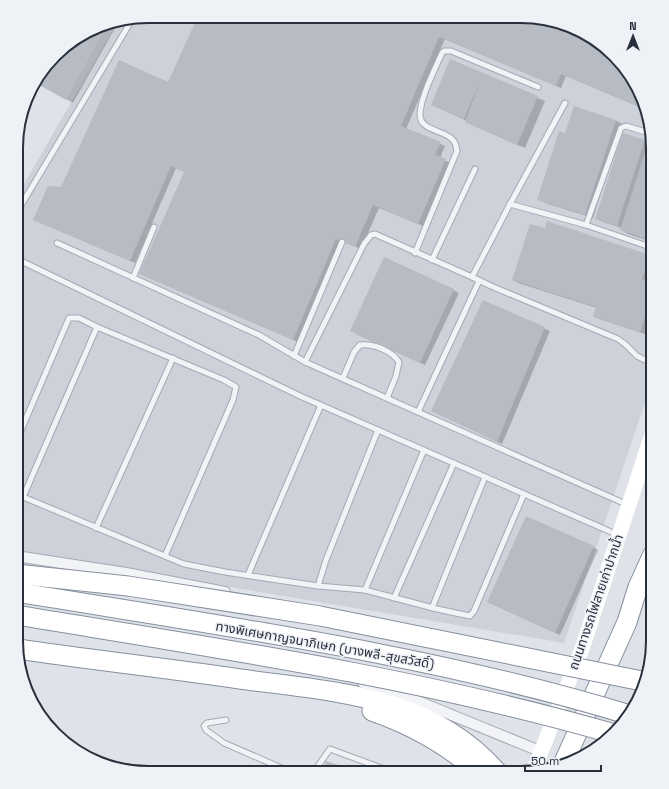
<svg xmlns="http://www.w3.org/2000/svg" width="669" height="789" font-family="'Space Grotesk','Noto Sans Thai',sans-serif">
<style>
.built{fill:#cdd1da}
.shadow{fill:#0003}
.building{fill:#b6bbc4}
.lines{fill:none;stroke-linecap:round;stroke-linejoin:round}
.lane-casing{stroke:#a4a9b2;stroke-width:7}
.street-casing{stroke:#a4a9b2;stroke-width:12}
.highway-casing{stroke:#86909e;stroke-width:21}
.lane{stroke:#f1f3f6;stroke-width:5}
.street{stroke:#f1f3f6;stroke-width:10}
.secondary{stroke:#fff;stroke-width:15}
.highway{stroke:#fff;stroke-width:19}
.highway-bridge-casing{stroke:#86909e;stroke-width:21;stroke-linecap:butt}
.highway-bridge{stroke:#fff;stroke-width:19}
.labels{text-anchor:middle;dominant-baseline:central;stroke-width:3;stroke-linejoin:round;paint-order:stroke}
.street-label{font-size:13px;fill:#28303e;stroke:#eef1f5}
.rim{fill:none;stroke:#28303e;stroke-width:2}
</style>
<rect width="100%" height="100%" fill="#dfe2e8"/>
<polygon class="built" points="148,16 539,17 594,38 635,82 653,147 653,379 564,643 16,551 17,196 118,21"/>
<g class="shadow">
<polygon points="539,17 594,38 635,82 642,108 566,76 561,88 445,39 406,129 445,146 440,158 450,163 423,226 379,208 361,249 342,241 298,342 141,274 185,172 176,168 135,263 39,222 61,189 169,84"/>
<polygon points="119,21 73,103 34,81 61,49 105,23"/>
<polygon points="451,60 545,101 525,148 488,132 472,125 467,121 432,105"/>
<polygon points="615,120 622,124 593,218 545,203 538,199 566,134"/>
<polygon points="651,139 653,147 653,242 628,234 621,230 622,228 603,222 596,218 644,141 649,144"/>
<polygon points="649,255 653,258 653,263 647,281 653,283 653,310 645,334 599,319 594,316 597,308 518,283 513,280"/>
<polygon points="385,258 459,293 425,365 356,334"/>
<polygon points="484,301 550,331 502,444 437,413"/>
<polygon points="593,547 598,550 560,635 488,602"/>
</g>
<g class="building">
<polygon points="198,16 539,17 594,38 635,82 642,108 561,74 556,86 439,37 401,126 441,142 435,155 446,159 418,224 373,205 355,247 336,239 293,340 139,274 184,172 171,166 130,261 33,220 48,186 61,187 119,60 168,82"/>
<polygon points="109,22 66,100 34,82 61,49 105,23"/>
<polygon points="450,59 538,96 517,145 465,122 480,81 464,119 431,105"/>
<polygon points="574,106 616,120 585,215 537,200 559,131 565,133"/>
<polygon points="623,133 645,140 617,226 595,219"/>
<polygon points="650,137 653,147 653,241 620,230"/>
<polygon points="547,221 650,255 642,279 653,282 653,292 640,332 593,317 596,307 512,280 530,224 545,228"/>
<polygon points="384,257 454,289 420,363 350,331"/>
<polygon points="483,300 545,327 497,442 431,411"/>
<polygon points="526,516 594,546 555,633 487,602"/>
<polygon points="326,761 360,772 360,773 322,773"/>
</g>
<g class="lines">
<defs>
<g id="lane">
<polyline points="510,204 586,225 653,248"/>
<polyline points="17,212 133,18"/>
<polyline points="586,225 621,128 626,126 649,133"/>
<polyline points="57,243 259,335 305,362 628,505"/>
<path d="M415,253L457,151C456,147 456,143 453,140C445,130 420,131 420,115C420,98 435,69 442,53L444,51H451L538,87"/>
<polyline points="17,259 300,396 618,535"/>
<polyline points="432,260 475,169"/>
<polyline points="472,277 510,204 565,103"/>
<polyline points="133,278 154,227"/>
<polyline points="97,327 224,380 236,387 233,400 165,556"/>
<polyline points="294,356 342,242"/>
<polyline points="305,362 364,244 371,235 375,234 472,277 491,286 618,339 625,344 637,356 653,364"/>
<path d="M343,378L354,352L360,345C373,343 392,351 399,362L396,376L387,398"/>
<polyline points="418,412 479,281"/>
<polyline points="378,430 326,560 318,586 365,590 437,609 470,616 474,611 524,494"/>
<polyline points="16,442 69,318 79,318 97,327 23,497"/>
<polyline points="642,468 653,471"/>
<polyline points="16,494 184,564 225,572 318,586"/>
<polyline points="96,528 173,358"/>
<polyline points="248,575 321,405"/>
<polyline points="365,590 424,450"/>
<polyline points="394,598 454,463"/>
<polyline points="432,608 485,477"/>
<polyline points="226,720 207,723 204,726 206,730 224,743 293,773"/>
<polyline points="313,773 330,749 395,773"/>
</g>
<g id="street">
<polyline points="16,556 126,573 225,592"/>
<polyline points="363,683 393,691 542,752"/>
</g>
<g id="highway">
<path d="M18,649C92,660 166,668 240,679C335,692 430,695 498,773"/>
<path d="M372,711C412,725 447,744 479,773"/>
<polyline points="564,762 627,622 638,587 653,554"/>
</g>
</defs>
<use href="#lane" class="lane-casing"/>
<use href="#street" class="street-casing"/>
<use href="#highway" class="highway-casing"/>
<use href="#lane" class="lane"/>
<use href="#street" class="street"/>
<polyline class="secondary" points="533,772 583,646 653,431"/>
<use href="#highway" class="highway"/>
<defs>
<g id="highway-bridge">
<polyline points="16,574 128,586 320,616 642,681"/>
<path d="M16,592C222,626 430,654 630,715"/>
<path d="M16,615C216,648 416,677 611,733"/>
</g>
</defs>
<use href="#highway-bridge" class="highway-bridge-casing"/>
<use href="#highway-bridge" class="highway-bridge"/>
</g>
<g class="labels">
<g class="street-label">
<text transform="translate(596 602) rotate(-71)">ถนนทางรถไฟสายเก่าปากน้ำ</text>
<text transform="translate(325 645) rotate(10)">ทางพิเศษกาญจนาภิเษก (บางพลี-สุขสวัสดิ์)</text>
</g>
</g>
<path d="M0 0H669V789H0ZM148 23H521A125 125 0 0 1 646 148V641A125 125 0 0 1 521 766H148A125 125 0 0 1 23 641V148A125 125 0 0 1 148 23Z" fill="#eef1f5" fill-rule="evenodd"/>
<path class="rim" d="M148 23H521A125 125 0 0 1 646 148V641A125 125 0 0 1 521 766H148A125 125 0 0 1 23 641V148A125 125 0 0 1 148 23Z"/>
<g transform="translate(633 36)" stroke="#eef1f5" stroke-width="3" paint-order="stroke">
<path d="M0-3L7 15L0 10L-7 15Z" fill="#28303e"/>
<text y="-6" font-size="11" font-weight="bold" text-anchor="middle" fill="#28303e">N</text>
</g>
<path d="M525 765v6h76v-6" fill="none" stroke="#28303e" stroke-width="2"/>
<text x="531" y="765" font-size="12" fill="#28303e" stroke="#eef1f5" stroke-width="3" paint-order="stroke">50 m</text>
</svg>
